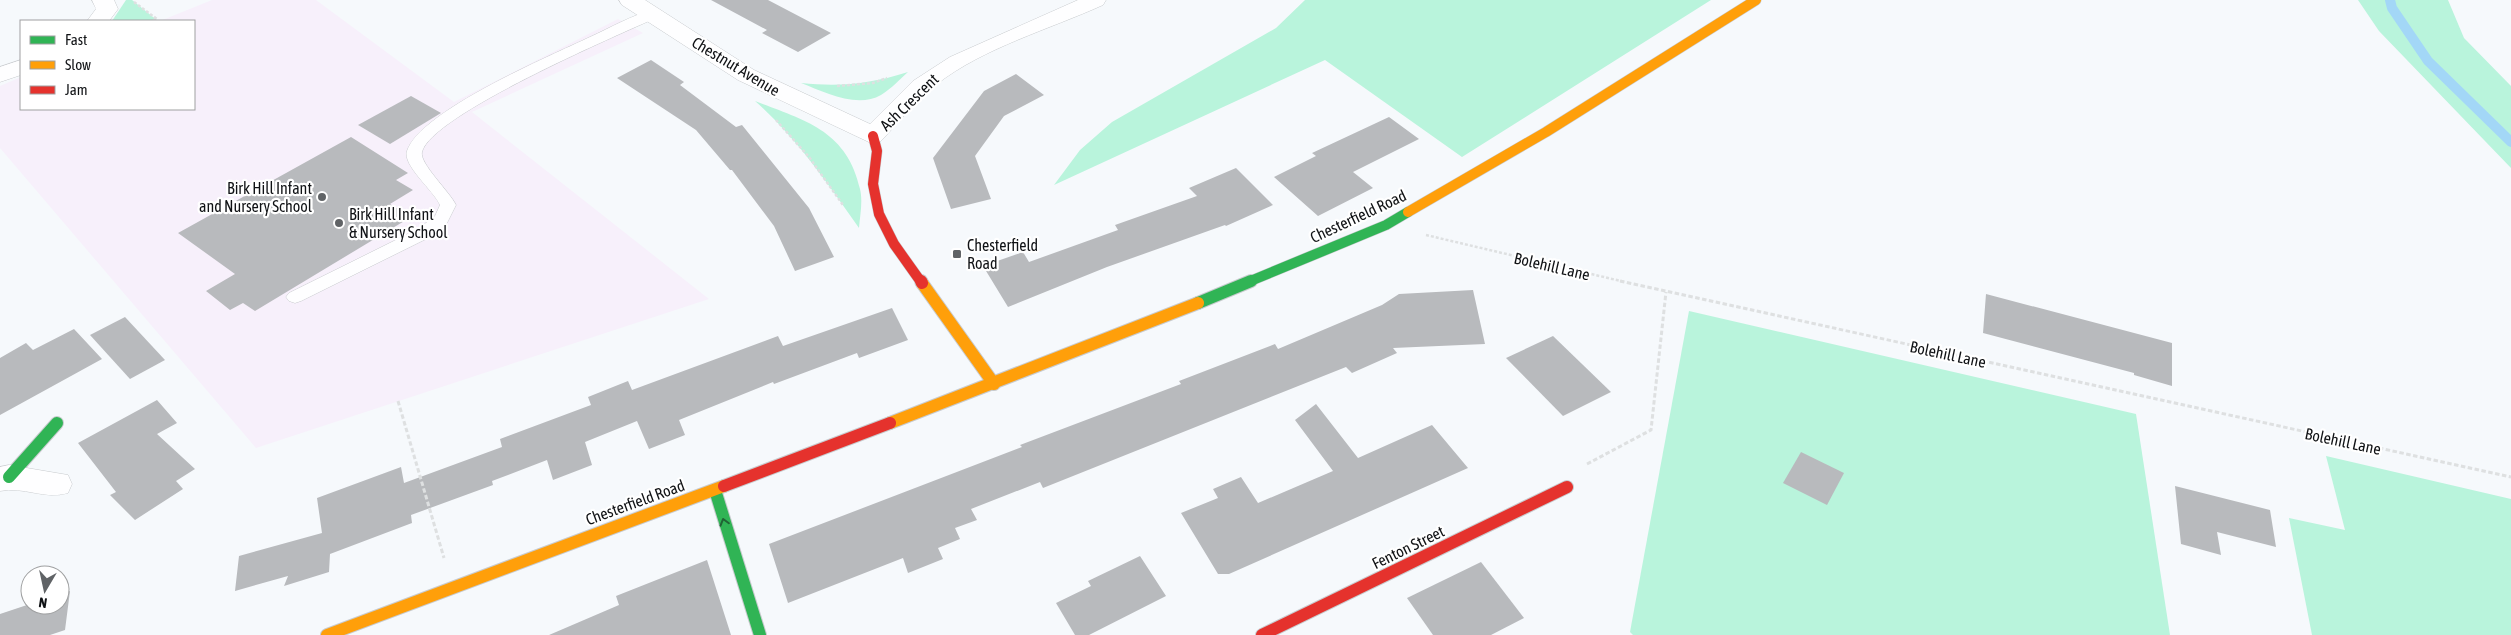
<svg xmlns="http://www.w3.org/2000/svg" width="2511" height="635" font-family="'Asap Condensed',sans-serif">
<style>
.education{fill:#f7f0fb}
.green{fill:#b9f4dc}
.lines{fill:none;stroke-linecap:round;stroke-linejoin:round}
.stream{stroke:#a3d7f7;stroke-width:10}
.building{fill:#b8babd}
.lane-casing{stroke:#c8cbce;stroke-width:1}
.street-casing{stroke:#c8cbce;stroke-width:1}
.fast-far1-casing{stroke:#c8cbce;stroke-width:11}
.fast-casing{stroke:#c8cbce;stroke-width:14}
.slow-far1-casing{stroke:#c8cbce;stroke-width:11}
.slow-casing{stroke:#c8cbce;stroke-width:14}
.jam-far1-casing{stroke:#c8cbce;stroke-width:11}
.jam-casing{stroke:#c8cbce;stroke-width:14}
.path-far1{stroke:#dee0e1;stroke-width:2.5;stroke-dasharray:3 2;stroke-linecap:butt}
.path{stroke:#dee0e1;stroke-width:3;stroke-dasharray:4.5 2.5;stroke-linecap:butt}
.lane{fill:#fefeff;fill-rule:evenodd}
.street{fill:#fefeff;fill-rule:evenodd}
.fast-far1{stroke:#30b455;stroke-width:10}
.fast{stroke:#30b455;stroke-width:12}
.slow-far1{stroke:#ff9f0a;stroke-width:10}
.slow{stroke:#ff9f0a;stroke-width:12}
.jam-far1{stroke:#e5322d;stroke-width:10}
.jam{stroke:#e5322d;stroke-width:12}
.oneway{stroke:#206335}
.poi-dot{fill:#606366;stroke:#fff;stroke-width:2}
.labels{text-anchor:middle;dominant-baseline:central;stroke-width:4.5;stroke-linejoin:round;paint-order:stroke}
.street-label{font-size:16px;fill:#101215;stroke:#fff}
.poi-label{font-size:16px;fill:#101215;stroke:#fff;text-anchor:start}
</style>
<rect width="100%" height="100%" fill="#f6f9fc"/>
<polygon class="education" points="212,0 316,0 454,102 618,19 643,33 472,112 709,299 256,448 0,148 0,86 21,77 21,109 194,109 194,21 160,21"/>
<g class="green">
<polygon points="126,0 132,0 158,21 112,21"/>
<polygon points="1305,0 1711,0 1462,157 1325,60 1054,185 1080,150 1112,122 1276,28"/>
<polygon points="2358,0 2448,0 2464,38 2511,86 2511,168 2379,31"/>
<path d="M908,72C900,79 891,89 881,95C857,109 824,92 801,83C841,87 870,84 908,72Z"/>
<path d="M755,101C804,120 847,130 860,189C863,201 860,216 859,228C827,183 796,137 755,101Z"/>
<polygon points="1689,311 2136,414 2170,635 1633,635 1630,632"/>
<polygon points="2326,456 2511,499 2511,635 2312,635 2289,518 2345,530"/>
</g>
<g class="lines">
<polyline class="stream" points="2390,0 2392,8 2428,61 2511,142"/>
</g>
<g class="building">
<polygon points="711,0 768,0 831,33 798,52 762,33 767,30"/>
<polygon points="651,60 684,82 680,85 736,127 742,125 809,208 834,257 795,271 774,226 732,170 730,170 696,130 617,78"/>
<polygon points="1016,74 1044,95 1004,116 975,156 991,199 951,209 933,158 984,91"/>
<polygon points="411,96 441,113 390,144 358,125"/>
<polygon points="1389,117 1419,139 1353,172 1373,188 1318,216 1274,177 1316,156 1312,153"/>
<polygon points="351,137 408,173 396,180 413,190 390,204 411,217 255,311 243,303 230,310 206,291 235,274 178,233"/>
<polygon points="1236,168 1273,205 1226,226 1225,225 1107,267 1008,307 983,266 1023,252 1029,262 1118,230 1115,225 1197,196 1189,188"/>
<polygon points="1473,290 1485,344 1393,348 1397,353 1352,373 1346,367 1043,488 1040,482 971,509 977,520 955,528 960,539 938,548 943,559 908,573 903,558 788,603 769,544 1022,447 1020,445 1181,384 1179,381 1275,344 1278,349 1382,305 1399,294"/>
<polygon points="1986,294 2172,343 2172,386 2134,375 2134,373 1983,333"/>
<polygon points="892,308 908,340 859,358 857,353 774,384 773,382 679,420 685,435 649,449 637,421 585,442 592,465 553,480 547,460 492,481 493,485 411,515 412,523 330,554 329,572 284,586 288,576 235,591 239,556 322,533 317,498 401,467 404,483 502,447 500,439 591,405 588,397 628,381 632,390 778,336 783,346"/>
<polygon points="125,317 165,360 130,379 90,335"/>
<polygon points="74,329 102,359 0,415 0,358 26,343 33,350"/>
<polygon points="1553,336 1611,392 1563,416 1506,358"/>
<polygon points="157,400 177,423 157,434 195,469 176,481 183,489 135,520 110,495 116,492 78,443"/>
<polygon points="1316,404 1358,458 1432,425 1468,468 1229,574 1218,574 1181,513 1218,498 1213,489 1241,477 1258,503 1333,471 1295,420"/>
<polygon points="1801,452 1844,473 1827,505 1783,483"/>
<polygon points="2175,486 2270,510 2276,547 2217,532 2221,555 2181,544"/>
<polygon points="1140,556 1166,596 1089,635 1075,635 1056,603 1091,586 1088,581"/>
<polygon points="707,560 731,635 549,635 619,605 616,596"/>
<polygon points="1481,562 1524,618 1491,635 1433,635 1407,598"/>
<polygon points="70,591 65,630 50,635 0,635 0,614 30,604 60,605 60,594"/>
</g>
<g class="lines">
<defs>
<path id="lane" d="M653,10L658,11L660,14L658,17C618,35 431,115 422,152C419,163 450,192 456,205L447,223L430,237L301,301L295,303L289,301L286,297L289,293L418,229L435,216L440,205C434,191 402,165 407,151C420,111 550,56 590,37C610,28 632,15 653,10Z"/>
<g id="street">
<polygon points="92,0 114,0 118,9 109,21 87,21 96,9"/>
<path d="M619,0H645L754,70L870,124L913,81L950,57L1078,0H1106L1103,5C1050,29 983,48 937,84C916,100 899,122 881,141L873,144L738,80L622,5Z"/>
<polygon points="21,60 21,75 0,82 0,67"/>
<path d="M9,465L68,475L72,484L68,493C45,500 23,486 0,491V467Z"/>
</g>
<polyline id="fast-far1" points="1248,282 1386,225 1408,212"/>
<g id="fast">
<polyline points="1198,303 1251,281"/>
<polyline points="9,477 57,423"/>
<polyline points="715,490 760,635"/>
</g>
<polyline id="slow-far1" points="1408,212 1546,132 1756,0"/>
<g id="slow">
<polyline points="922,283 994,384"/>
<polyline points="890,423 1198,303"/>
<polyline points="327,635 724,486"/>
</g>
<polyline id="jam-far1" points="873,136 877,151 873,184 879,214 894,244 921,282"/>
<g id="jam">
<polyline points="921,281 922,283"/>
<polyline points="724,486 890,423"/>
<polyline points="1262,635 1567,487"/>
</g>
</defs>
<use href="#lane" class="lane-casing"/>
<use href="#street" class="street-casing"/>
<use href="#fast-far1" class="fast-far1-casing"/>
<use href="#fast" class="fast-casing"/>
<use href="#slow-far1" class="slow-far1-casing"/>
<use href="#slow" class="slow-casing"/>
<use href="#jam-far1" class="jam-far1-casing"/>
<use href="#jam" class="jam-casing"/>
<g class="path-far1">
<polyline points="134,2 157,19 151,21"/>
<polyline points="837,86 873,83 887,78"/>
<polyline points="776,120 809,157 843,205"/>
<polyline points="1426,235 1625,282"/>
</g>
<g class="path">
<polyline points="1620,281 2511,477"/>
<polyline points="398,401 444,558"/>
<polyline points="1587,464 1651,430 1666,292"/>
</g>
<use href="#lane" class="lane"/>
<use href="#street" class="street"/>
<use href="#fast-far1" class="fast-far1"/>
<use href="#fast" class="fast"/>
<use href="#slow-far1" class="slow-far1"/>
<use href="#slow" class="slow"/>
<use href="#jam-far1" class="jam-far1"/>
<use href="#jam" class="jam"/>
</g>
<defs><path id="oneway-chevron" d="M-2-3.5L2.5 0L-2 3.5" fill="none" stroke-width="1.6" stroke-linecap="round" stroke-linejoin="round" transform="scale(1.25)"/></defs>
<use class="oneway" href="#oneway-chevron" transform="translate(724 522) rotate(-106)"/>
<g class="poi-dot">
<circle cx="322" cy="197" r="5"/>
<circle cx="339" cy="223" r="5"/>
<rect x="952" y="249" width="10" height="10" rx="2.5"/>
</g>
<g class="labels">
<g class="street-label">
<text transform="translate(736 66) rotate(31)">Chestnut Avenue</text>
<text transform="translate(909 102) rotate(-44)">Ash Crescent</text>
<text transform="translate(1358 216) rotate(-25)">Chesterfield Road</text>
<text transform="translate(1552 266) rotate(13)">Bolehill Lane</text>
<text transform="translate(1948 354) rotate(12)">Bolehill Lane</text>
<text transform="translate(2343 441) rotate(12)">Bolehill Lane</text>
<text transform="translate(635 502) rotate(-20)">Chesterfield Road</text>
<text transform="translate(1408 547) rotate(-26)">Fenton Street</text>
</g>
<g class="poi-label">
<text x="312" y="188" text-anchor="end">Birk Hill Infant<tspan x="312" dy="18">and Nursery School</tspan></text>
<text x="349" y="214">Birk Hill Infant<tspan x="349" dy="18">&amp; Nursery School</tspan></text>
<text x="967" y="245">Chesterfield<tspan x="967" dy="18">Road</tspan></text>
</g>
</g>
<rect x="20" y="20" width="175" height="90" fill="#ffffff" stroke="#9fa0a1"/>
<rect x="30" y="36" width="25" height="8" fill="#30b455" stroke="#9fa0a1"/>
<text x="65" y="45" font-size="15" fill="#101215">Fast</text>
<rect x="30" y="61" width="25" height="8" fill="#ff9f0a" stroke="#9fa0a1"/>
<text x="65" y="70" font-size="15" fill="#101215">Slow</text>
<rect x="30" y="86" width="25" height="8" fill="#e5322d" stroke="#9fa0a1"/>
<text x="65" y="95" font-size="15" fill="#101215">Jam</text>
<g transform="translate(45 590) rotate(189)"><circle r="24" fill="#ffffff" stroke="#9fa0a1"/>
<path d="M0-4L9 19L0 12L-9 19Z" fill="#606366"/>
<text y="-8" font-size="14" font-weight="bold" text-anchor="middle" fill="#101215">N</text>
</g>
</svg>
